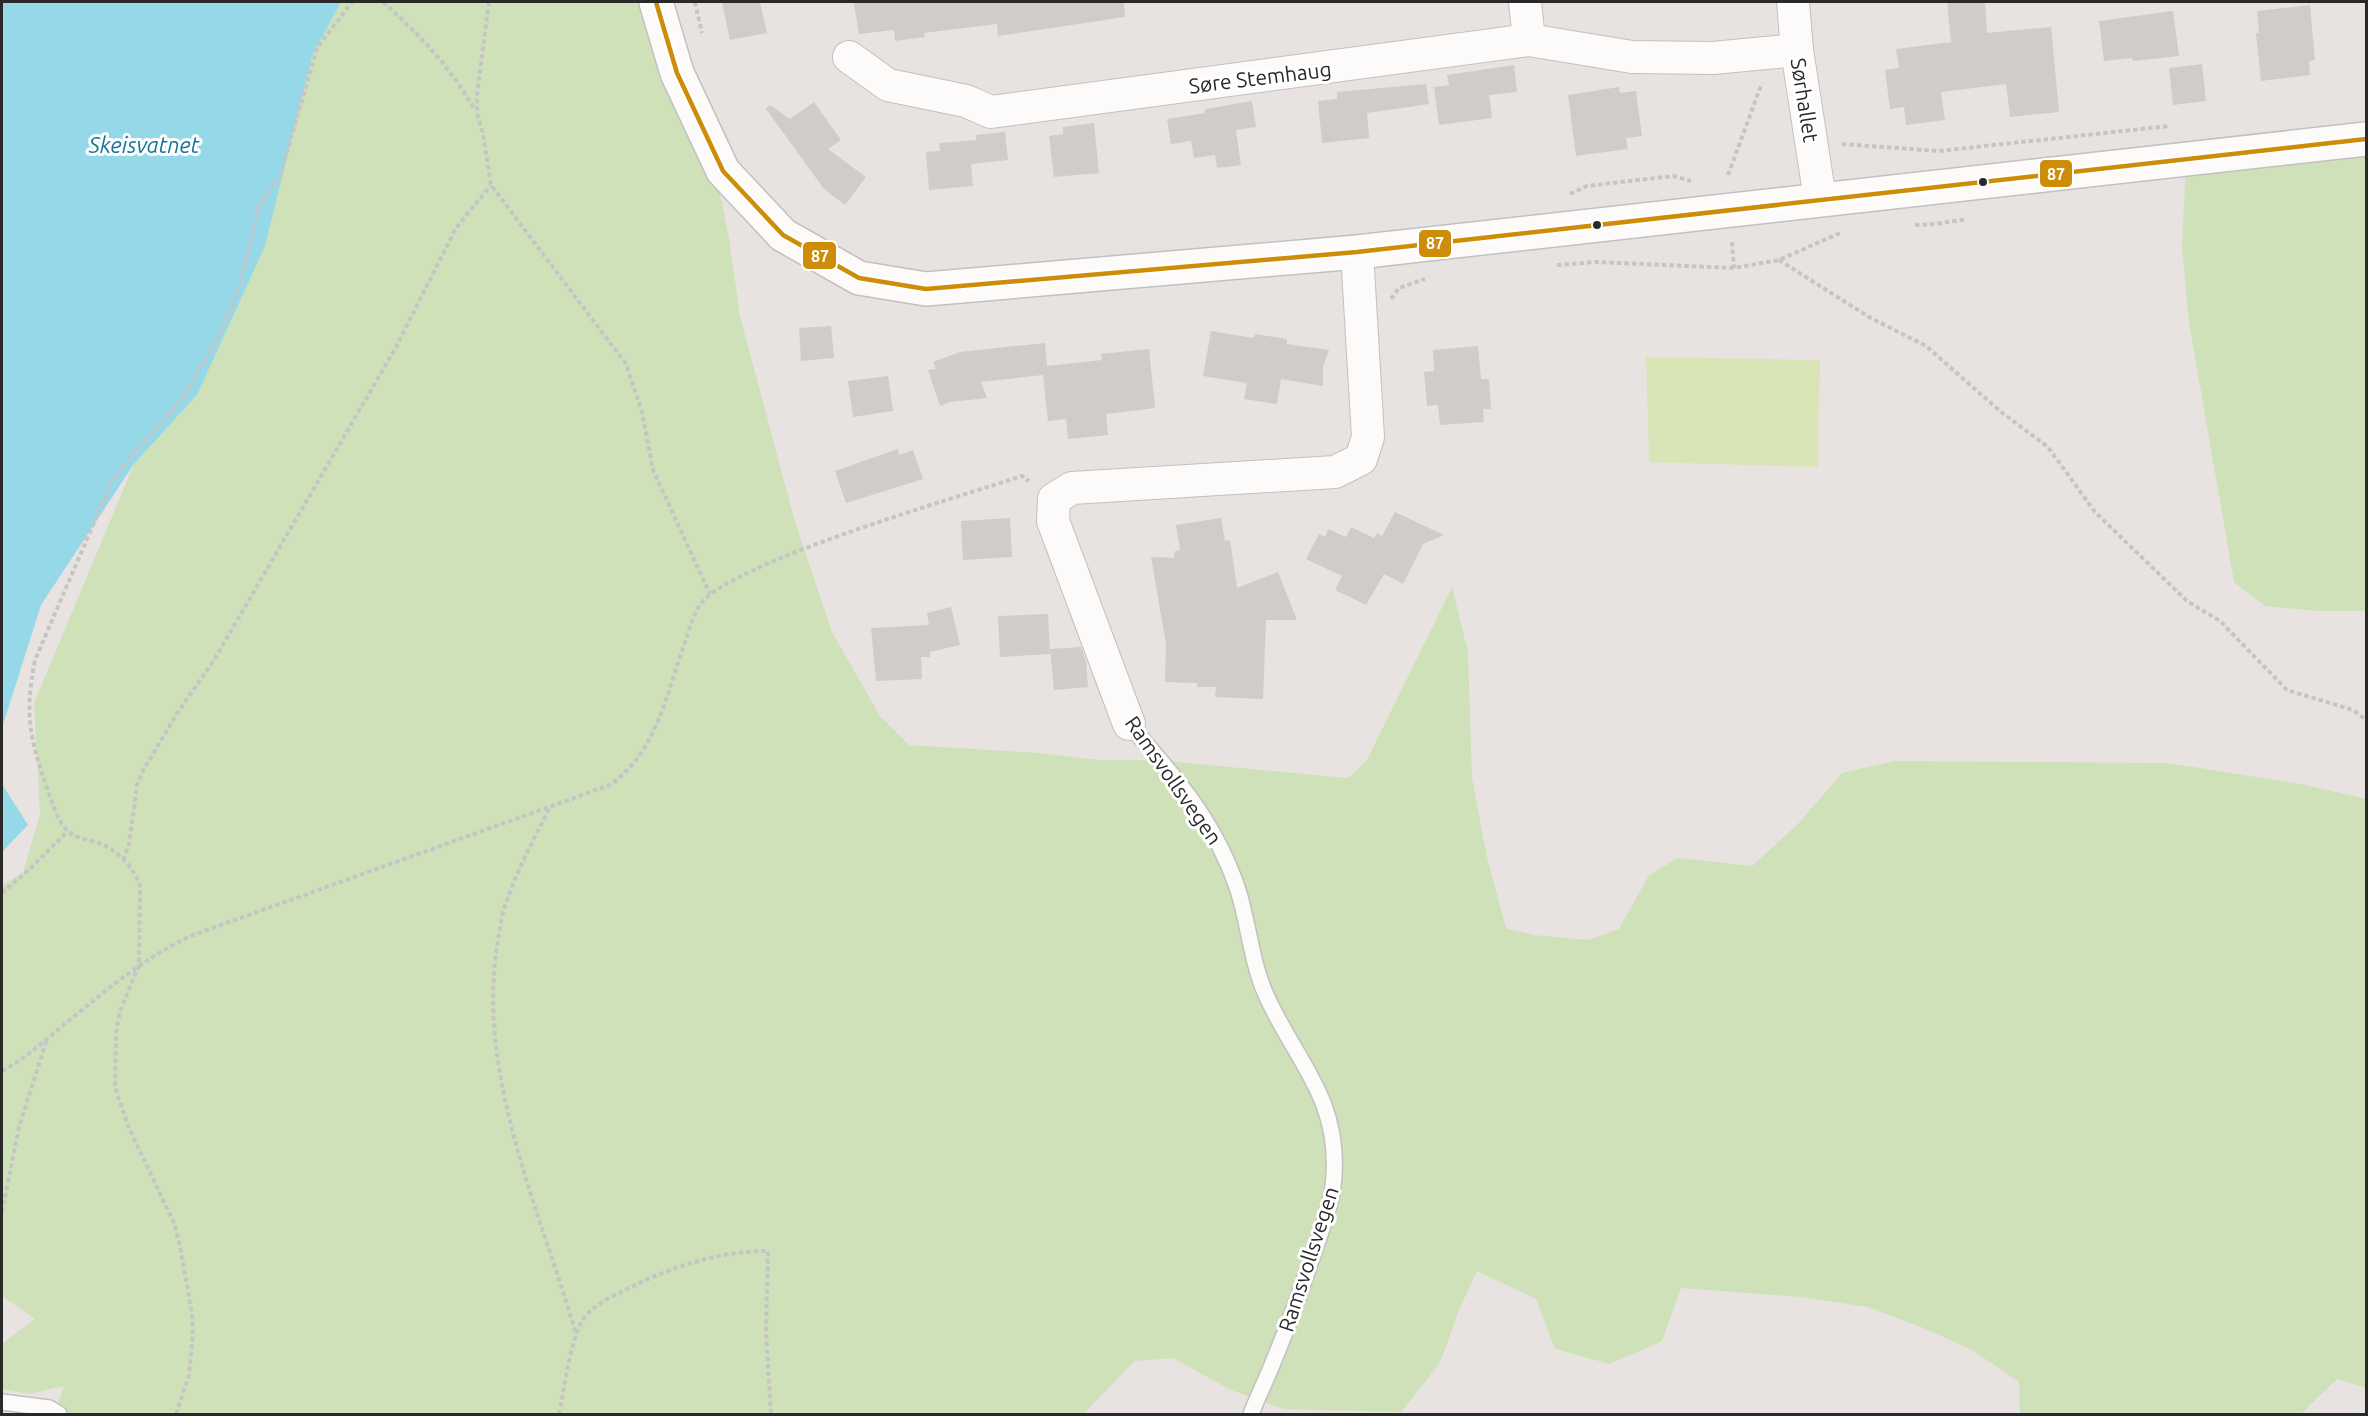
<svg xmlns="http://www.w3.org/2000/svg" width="2368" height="1416" font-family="Ubuntu,sans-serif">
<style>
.green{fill:#cee1b9}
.pitch{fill:#d9e5b7}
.water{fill:#95d9e8}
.building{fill:#cfccc9}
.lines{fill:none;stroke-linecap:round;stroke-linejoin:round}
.lane-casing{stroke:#c2c0c1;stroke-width:18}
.street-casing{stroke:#c2c0c1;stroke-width:34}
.secondary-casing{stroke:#c2c0c1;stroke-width:36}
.path{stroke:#c6c5c5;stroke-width:4;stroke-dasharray:4.5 3;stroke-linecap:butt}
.lane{stroke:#fcfbfa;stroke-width:15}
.street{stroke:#fcfbfa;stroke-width:32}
.secondary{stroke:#fcfbfa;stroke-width:33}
.bus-1-casing{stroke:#fff;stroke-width:9}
.bus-1{stroke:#ce8d08;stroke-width:4.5}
.bus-dot{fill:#292929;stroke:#fff;stroke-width:2}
.labels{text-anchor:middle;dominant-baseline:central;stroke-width:6;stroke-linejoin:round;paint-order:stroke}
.street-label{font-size:21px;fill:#292929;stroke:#fff}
.water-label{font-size:22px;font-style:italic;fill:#117396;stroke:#fff}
.line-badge{stroke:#fff;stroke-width:2}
.badge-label{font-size:16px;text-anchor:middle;font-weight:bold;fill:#fff}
</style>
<rect width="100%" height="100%" fill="#e8e3e0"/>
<g class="green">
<polygon points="341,2 645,2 715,169 729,238 740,316 795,522 832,632 880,716 909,745 1039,753 1098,760 1155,760 1348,778 1367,760 1452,587 1468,652 1472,778 1487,857 1506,928 1534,935 1588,940 1619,929 1649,875 1678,858 1752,866 1797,825 1842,773 1894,761 2167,763 2301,784 2366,799 2366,1388 2337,1379 2301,1414 2020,1414 2019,1382 1972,1350 1921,1327 1868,1307 1801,1297 1681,1288 1662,1341 1610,1364 1555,1349 1536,1299 1477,1271 1459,1310 1440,1363 1401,1412 1284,1409 1231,1390 1173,1358 1135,1361 1083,1414 54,1414 64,1386 29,1394 2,1389 2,1344 35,1319 2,1296 2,885 23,873 40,814 34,703 134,464 197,395 312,56"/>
<polygon points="2366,139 2366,611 2319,611 2265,606 2234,582 2189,323 2182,248 2186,162"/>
</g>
<polygon class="pitch" points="1646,357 1820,360 1818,467 1649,462"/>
<g class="water">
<polygon points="2,2 341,2 312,56 265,246 197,395 134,464 41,605 2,728"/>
<polygon points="2,784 28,825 2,852"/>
</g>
<g class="building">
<polygon points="722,2 760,2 767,33 730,40"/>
<polygon points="868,2 1124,2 1125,17 998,36 997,24 924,33 925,37 895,41 894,30 859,34 854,3"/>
<polygon points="1947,2 1985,2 1987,33 2051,27 2059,112 2010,117 2006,84 1941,92 1945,120 1906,125 1904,107 1890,109 1885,70 1899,68 1896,49 1951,42"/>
<polygon points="2310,5 2315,60 2309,61 2310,75 2261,81 2256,33 2259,33 2257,11"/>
<polygon points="2173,11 2179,56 2133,61 2132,58 2104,61 2099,21"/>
<polygon points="2202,64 2206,101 2173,105 2169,68"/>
<polygon points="1514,65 1517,92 1489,95 1492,118 1439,125 1434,87 1449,85 1447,75"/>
<polygon points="1426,84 1429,104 1367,113 1369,138 1322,143 1318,101 1337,99 1337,92"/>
<polygon points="1619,87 1620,93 1636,91 1642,136 1626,138 1628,149 1576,156 1568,95"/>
<polygon points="1252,101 1256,127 1236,130 1241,165 1217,168 1215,155 1194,158 1191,141 1171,144 1167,119 1205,113 1205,109"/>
<polygon points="814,102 841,140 828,149 866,177 845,205 824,189 766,109 770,105 790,119"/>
<polygon points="1094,123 1099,173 1054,177 1049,136 1063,134 1063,127"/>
<polygon points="1005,132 1008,160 971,164 973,186 929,190 926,152 940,151 939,143 976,140 976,135"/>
<polygon points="831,326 834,358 801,361 799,328"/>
<polygon points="1211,331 1254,338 1255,334 1287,339 1287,344 1329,350 1323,367 1323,386 1281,379 1277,404 1244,399 1247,383 1203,376"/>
<polygon points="1045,343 1047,366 1102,360 1101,354 1149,349 1155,408 1106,414 1108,435 1068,439 1066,419 1048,421 1043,375 981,382 987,398 950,402 940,406 928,370 936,369 933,362 960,352"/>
<polygon points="1478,346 1481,379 1489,379 1491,409 1483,409 1484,422 1440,425 1438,405 1427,406 1424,372 1434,371 1433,350"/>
<polygon points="888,376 893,411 853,417 848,381"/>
<polygon points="898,449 899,455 913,450 923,479 846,503 835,471"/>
<polygon points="1395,512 1444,535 1423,544 1403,584 1384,574 1366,605 1335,590 1342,576 1306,559 1319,534 1325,537 1328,529 1346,537 1351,527 1374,538 1377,533 1382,536"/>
<polygon points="1010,518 1012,557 963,560 961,521"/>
<polygon points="1221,518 1225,541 1230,540 1237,588 1278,572 1297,620 1266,620 1263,699 1215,697 1216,687 1197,687 1197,683 1165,682 1166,644 1151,557 1174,558 1175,551 1180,550 1176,525"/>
<polygon points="951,607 960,645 930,652 930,657 921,657 922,679 876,681 871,628 929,625 927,613"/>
<polygon points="1048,614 1050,654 1000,657 998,616"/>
<polygon points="1081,647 1086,661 1088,687 1054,690 1050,649"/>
</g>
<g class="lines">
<defs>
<g id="lane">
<path d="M1129,724C1176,778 1215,821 1238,890C1249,925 1251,961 1266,995C1295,1060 1339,1097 1334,1175C1333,1200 1323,1225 1315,1249C1302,1287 1289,1324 1274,1360C1267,1378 1258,1396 1251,1414"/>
<polyline points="2,1402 49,1408 59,1414"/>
</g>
<g id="street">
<polyline points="1525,2 1529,40"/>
<polyline points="1793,2 1797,50 1820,199"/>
<polyline points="849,57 888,85 966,101 991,112 1529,40 1632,57 1713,58 1797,50"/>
<polyline points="1129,724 1053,521 1054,499 1072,488 1335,472 1361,459 1368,437 1357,252"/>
</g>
<polyline id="secondary" points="656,2 677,73 723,171 783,235 859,278 926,289 1357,252 2366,139"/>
</defs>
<use href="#lane" class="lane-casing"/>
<use href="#street" class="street-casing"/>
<use href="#secondary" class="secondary-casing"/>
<g class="path">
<path d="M383,2C419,34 451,68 475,110"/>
<polyline points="489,2 477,94 477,113 483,134 491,185 626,364 642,412 653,470 710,594"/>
<polyline points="695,2 702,33"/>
<polyline points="1842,144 1939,151 2169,126"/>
<polyline points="1728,175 1762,83"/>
<polyline points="1570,194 1587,186 1673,176 1691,181"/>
<polyline points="1915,225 1936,224 1967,219"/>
<polyline points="1732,242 1734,268"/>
<polyline points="1779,260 1869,317 1926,346 2001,412 2048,447 2095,512 2187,601 2220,621 2287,690 2353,710 2366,720"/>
<polyline points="1557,265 1596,262 1734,268 1779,260 1840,233"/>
<polyline points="1391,299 1399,288 1425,279"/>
<path d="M549,809C533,841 515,874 504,909C501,919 500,930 498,940C475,1072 540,1210 576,1334"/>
<polyline points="123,860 129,845 137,785 144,769 176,715 214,660 395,349 456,228 491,185"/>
<polyline points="2,893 30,869 68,831"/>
<path d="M2,1071C23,1060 42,1043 61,1027C103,993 143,958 193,935L610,785C656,752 665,699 683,648C688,634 692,618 699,606C724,564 966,495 1022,476L1029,481"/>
<polyline points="2,1212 19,1127 47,1039"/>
<path d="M176,1414L189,1375L193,1335L192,1314L180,1246L174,1223L128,1126L115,1087L116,1034L120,1011L139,965L140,885C133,867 118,850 99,843C89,840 78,839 69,832C58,823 53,805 48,791C30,739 24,716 35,660L111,483L128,460L181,401L218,338L240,285L259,206L280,176L317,48L352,2"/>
<path d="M559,1414C565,1386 569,1346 582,1321C590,1307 609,1298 623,1291C668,1268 717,1251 768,1251L766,1331L771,1414"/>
</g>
<use href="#lane" class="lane"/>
<use href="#street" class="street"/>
<use href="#secondary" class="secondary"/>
<defs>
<polyline id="bus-1" points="656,2 677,73 723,171 783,235 859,278 926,289 1357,252 2366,139"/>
</defs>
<use href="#bus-1" class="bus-1-casing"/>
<use href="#bus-1" class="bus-1"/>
</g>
<g class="bus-dot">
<circle cx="1983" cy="182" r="5"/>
<circle cx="1597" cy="225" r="5"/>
</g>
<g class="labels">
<g class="street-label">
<text transform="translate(1260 77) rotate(-7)">Søre Stemhaug</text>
<text transform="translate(1805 100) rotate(81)">Sørhallet</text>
<text transform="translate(1174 780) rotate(55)">Ramsvollsvegen</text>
<text transform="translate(1308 1259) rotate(-72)">Ramsvollsvegen</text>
</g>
<g class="water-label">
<text x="144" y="144">Skeisvatnet</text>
</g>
</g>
<g class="line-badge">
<rect x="2039" y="159" width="34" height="29" rx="6" fill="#ce8d08"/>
<rect x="1418" y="229" width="34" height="29" rx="6" fill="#ce8d08"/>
<rect x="802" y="241" width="35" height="29" rx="6" fill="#ce8d08"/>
</g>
<g class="badge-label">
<text x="2056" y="180">87</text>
<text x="1435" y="249">87</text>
<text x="820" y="262">87</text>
</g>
<rect width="2368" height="1416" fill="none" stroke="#292929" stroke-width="6"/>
</svg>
